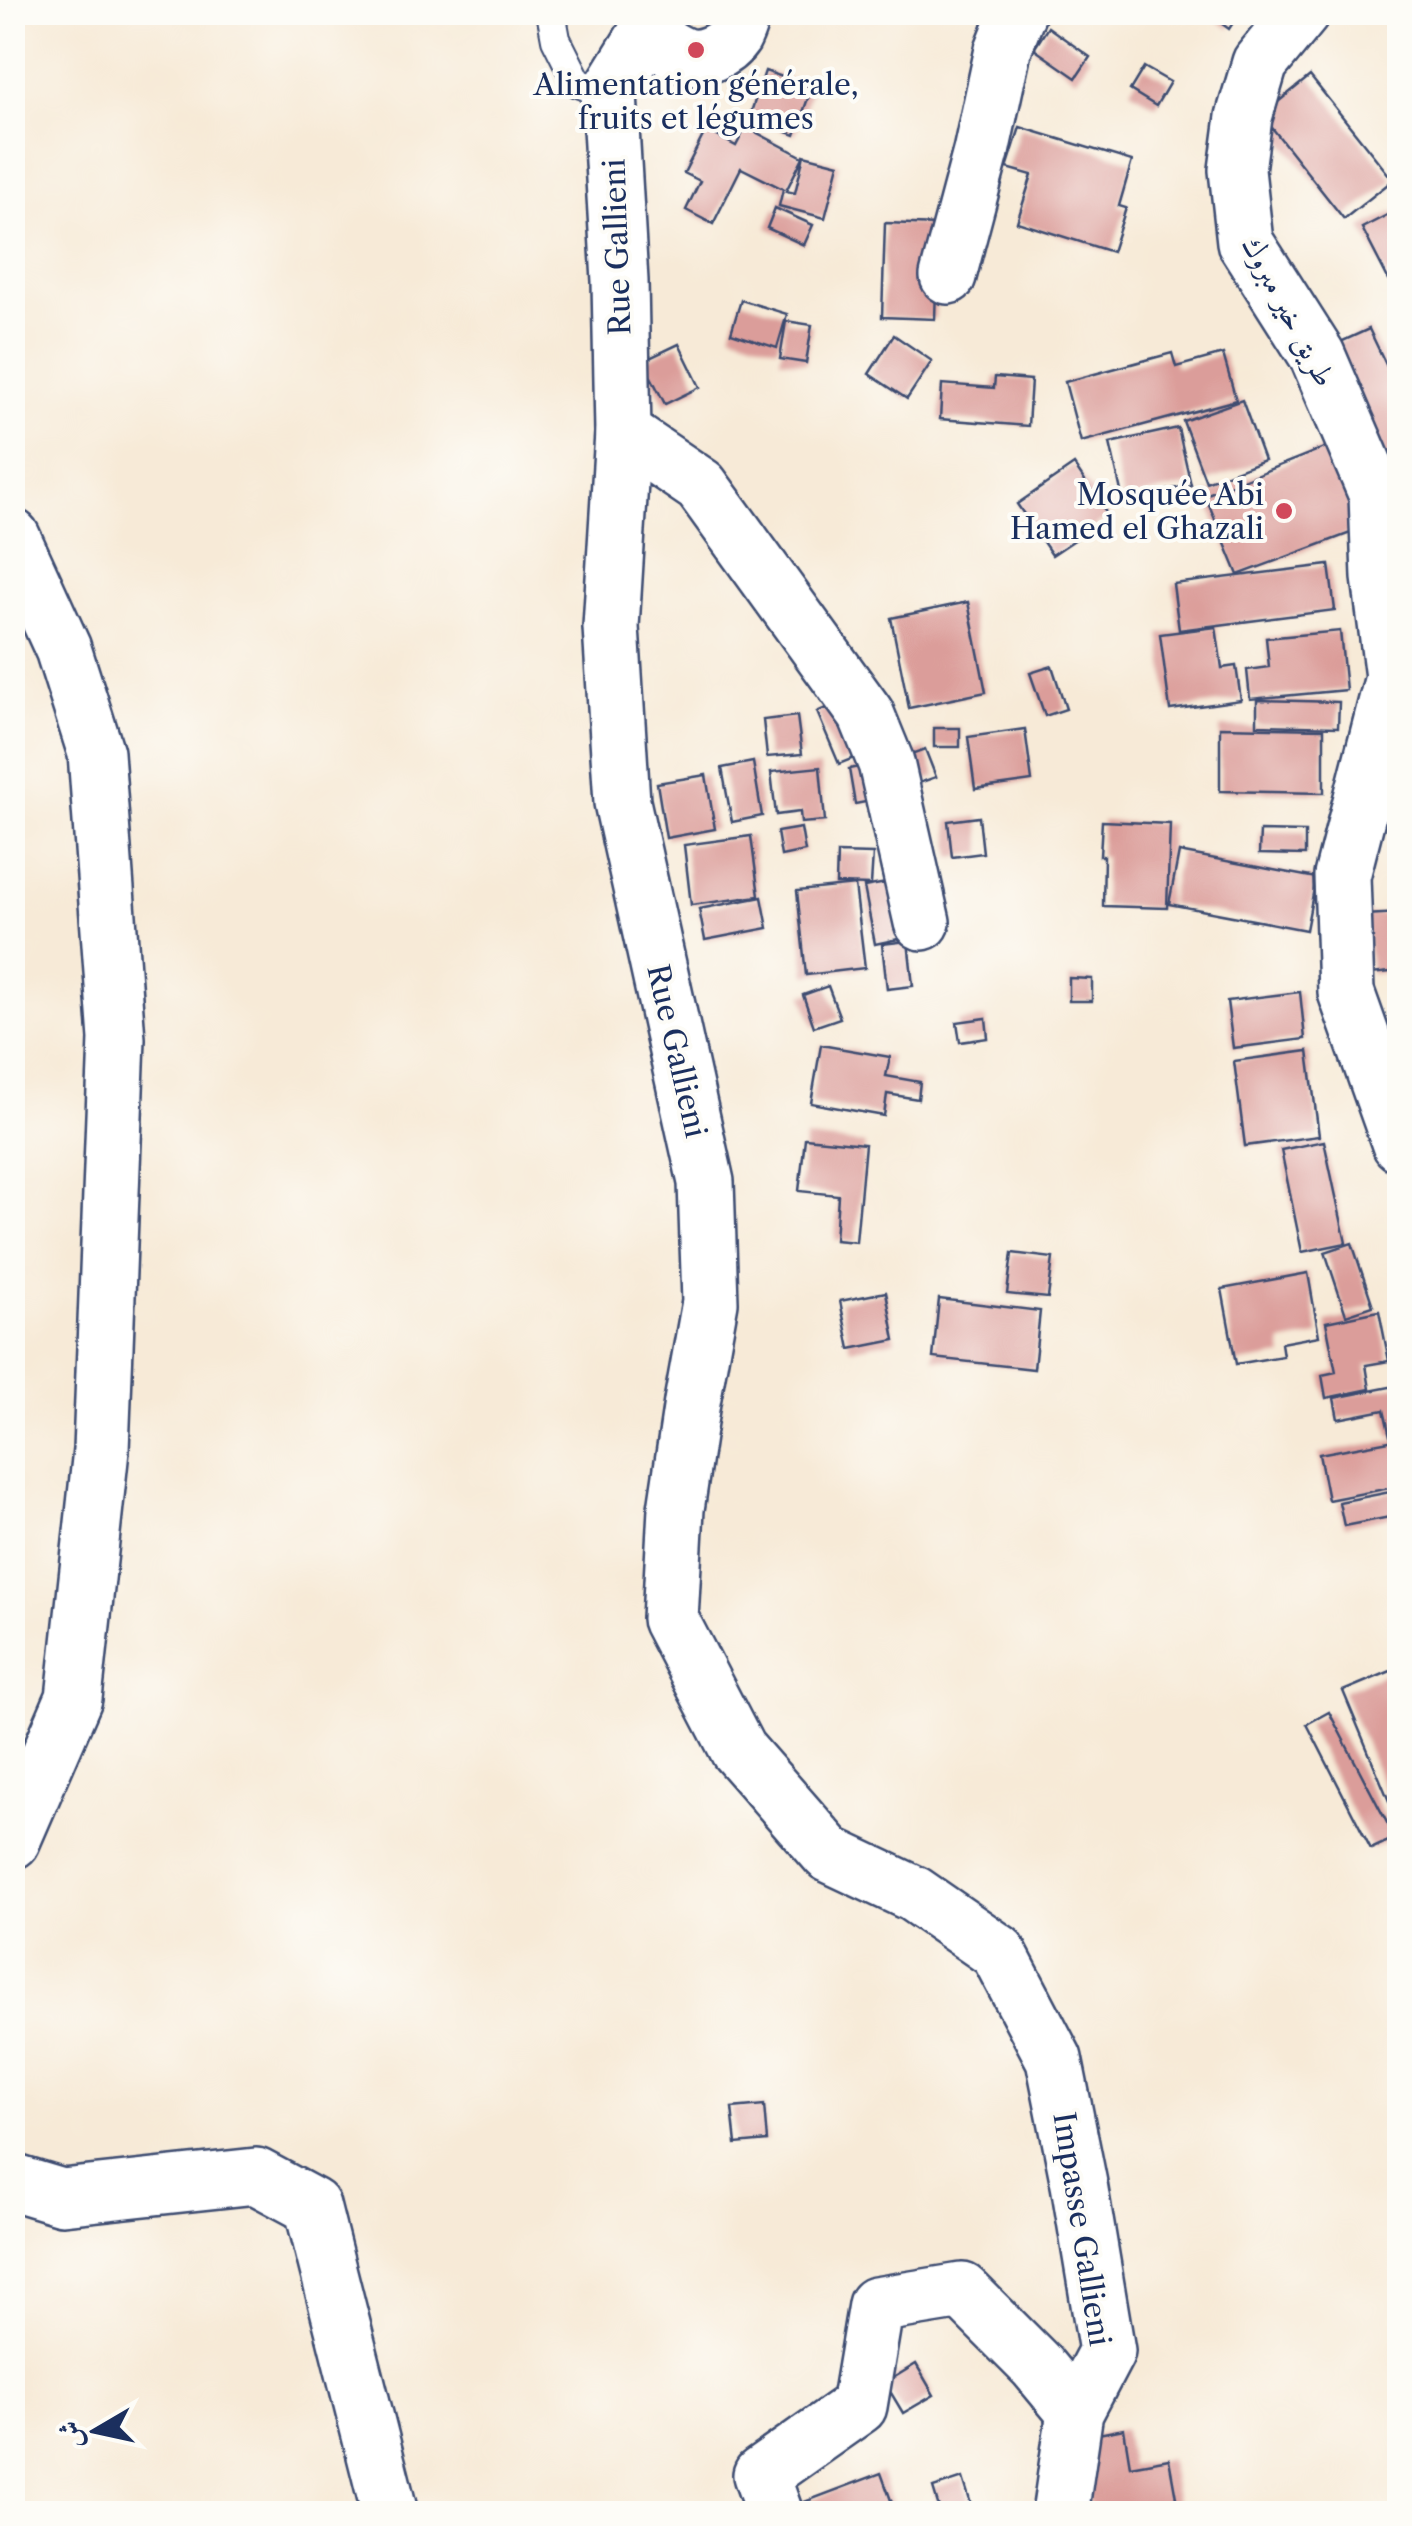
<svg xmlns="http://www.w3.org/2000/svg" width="1412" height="2526" font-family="'Libre Caslon Text',Amiri,serif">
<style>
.building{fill:#db9d9a}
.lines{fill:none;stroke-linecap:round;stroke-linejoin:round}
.service-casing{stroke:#3c4b70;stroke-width:32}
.minor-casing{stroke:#3c4b70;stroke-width:60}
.tertiary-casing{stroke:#3c4b70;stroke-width:60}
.service{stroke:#fff;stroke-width:28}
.minor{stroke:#fff;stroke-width:55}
.tertiary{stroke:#fff;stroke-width:55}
.poi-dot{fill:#d1495b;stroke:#fdfcf7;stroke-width:4}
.labels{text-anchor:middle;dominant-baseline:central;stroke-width:8;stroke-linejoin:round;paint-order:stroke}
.poi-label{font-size:30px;fill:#1b2f5e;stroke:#fdfcf7}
.street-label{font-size:30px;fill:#1b2f5e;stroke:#fdfcf7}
</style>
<rect width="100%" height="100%" fill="#fdfcf7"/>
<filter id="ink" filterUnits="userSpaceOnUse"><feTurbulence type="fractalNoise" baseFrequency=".01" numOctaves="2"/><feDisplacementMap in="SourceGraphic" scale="20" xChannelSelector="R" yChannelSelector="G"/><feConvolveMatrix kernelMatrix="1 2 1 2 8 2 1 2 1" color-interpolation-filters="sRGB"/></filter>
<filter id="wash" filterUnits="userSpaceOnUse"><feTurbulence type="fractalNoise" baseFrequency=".0048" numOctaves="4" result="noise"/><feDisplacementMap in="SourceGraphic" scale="40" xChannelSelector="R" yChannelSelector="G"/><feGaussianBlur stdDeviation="2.25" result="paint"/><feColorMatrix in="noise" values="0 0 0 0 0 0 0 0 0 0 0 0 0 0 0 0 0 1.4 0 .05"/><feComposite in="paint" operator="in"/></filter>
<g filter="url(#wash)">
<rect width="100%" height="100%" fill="#f7ead7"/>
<g id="blocks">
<g class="building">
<polygon points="1206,12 1240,12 1229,29"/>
<polygon points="1048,27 1090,57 1076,78 1034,49"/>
<polygon points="1144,67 1170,82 1156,106 1130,90"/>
<polygon points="765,71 812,87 795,135 749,118"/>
<polygon points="1310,76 1393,180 1344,219 1262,115"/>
<polygon points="746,127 803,157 786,191 795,193 804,155 839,164 825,218 779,206 783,189 741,168 713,224 686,210 700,181 684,173 706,130 736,146"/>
<polygon points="1020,127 1132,161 1119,206 1126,208 1112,252 1017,222 1032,175 1007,168"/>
<polygon points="775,208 813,225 804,245 767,228"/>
<polygon points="1395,211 1400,220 1400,302 1362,228"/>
<polygon points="885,223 938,225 935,319 882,317"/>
<polygon points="741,300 787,314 777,348 731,333"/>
<polygon points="786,321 812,325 806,363 780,359"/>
<polygon points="1369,329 1400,394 1400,503 1325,349"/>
<polygon points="894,335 932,361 907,399 869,374"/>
<polygon points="679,344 700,387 665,404 643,361"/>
<polygon points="1172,353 1176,367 1223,354 1236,400 1081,442 1065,382"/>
<polygon points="995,377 1031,380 1028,426 940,419 942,384 994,388"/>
<polygon points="1242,400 1264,460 1206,482 1183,421"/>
<polygon points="1178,428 1191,485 1123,500 1110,443"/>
<polygon points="1331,445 1364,528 1238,575 1205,495"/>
<polygon points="1074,465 1109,517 1052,555 1017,504"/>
<polygon points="1329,565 1335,610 1179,630 1173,584"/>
<polygon points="968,602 986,692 909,708 891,618"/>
<polygon points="1216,627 1222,668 1236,666 1241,700 1170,710 1160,634"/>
<polygon points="1340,631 1346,690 1250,699 1247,670 1269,667 1266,638"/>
<polygon points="1052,666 1066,709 1045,716 1030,673"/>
<polygon points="1257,700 1339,702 1338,727 1257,725"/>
<polygon points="842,701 864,754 839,764 817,712"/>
<polygon points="797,716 802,754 767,757 763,720"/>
<polygon points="1220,727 1324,729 1324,793 1220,791"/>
<rect x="934" y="728" width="26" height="19"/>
<polygon points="1025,729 1032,781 975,789 968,737"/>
<polygon points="925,749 936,777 905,788 894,760"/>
<polygon points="753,762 762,816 732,822 722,768"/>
<polygon points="869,765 876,800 855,804 849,769"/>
<polygon points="820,767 825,821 801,823 800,812 776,815 771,772"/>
<polygon points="706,775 715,829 666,838 657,783"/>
<polygon points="979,817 983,853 952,857 948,821"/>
<polygon points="1102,821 1170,824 1167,908 1103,906 1104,856 1100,856"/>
<polygon points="801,828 805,851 781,856 777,832"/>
<polygon points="1260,831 1305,832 1305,855 1259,854"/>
<polygon points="751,836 759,896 691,905 684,845"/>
<polygon points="1179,852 1316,878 1306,930 1169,904"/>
<polygon points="837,853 873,854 871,885 836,884"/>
<polygon points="892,882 903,938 875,944 864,887"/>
<polygon points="855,885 865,968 806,975 797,891"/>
<polygon points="762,897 768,928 705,940 699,909"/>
<polygon points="1400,913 1400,971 1371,974 1365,915"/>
<polygon points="908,941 913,986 887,989 882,944"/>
<polygon points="1069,978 1092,979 1092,1001 1069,1001"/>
<polygon points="828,986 840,1018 814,1027 803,995"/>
<polygon points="1300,992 1305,1039 1233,1048 1227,1001"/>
<polygon points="986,1018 988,1038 960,1042 957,1022"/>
<polygon points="821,1045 890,1057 886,1076 920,1082 918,1099 887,1094 884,1116 811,1103"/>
<polygon points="1308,1051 1319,1136 1245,1146 1234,1061"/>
<polygon points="805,1138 865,1144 856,1242 835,1240 838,1195 799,1191"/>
<polygon points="1324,1141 1346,1243 1302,1252 1281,1150"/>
<polygon points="1352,1243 1373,1306 1346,1315 1325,1252"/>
<polygon points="1012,1253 1053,1258 1048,1298 1007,1294"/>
<polygon points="1308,1273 1319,1336 1281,1343 1283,1356 1236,1364 1222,1289"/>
<polygon points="886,1292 895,1340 850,1349 840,1301"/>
<polygon points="939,1299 1040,1311 1034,1369 933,1358"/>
<polygon points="1379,1311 1389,1361 1366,1365 1370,1389 1326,1398 1322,1375 1336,1372 1326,1322"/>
<polygon points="1400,1385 1400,1434 1390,1436 1384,1410 1338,1419 1334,1398"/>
<polygon points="1400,1439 1400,1486 1328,1500 1319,1454"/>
<polygon points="1400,1490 1400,1515 1344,1526 1339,1502"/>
<polygon points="1398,1668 1400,1673 1399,1825 1343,1691"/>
<polygon points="1329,1712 1395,1838 1371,1849 1307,1724"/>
<polygon points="764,2105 767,2141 736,2144 732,2108"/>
<polygon points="916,2364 934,2395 903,2413 885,2383"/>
<polygon points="1124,2429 1130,2466 1169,2459 1179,2514 1091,2514 1078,2438"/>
<polygon points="881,2473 896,2514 784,2514 783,2510"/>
<polygon points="963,2478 974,2514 941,2514 933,2488"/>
</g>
</g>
</g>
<g filter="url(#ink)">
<use href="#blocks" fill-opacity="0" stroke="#3c4b70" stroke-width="2.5"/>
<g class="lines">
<defs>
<polyline id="service" points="551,12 556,39 578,83 609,94"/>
<g id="minor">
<polyline points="646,34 609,94 620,281 623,433 611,627 622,802 706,1182 710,1302 692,1402 676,1509 670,1619 738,1750 829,1854 914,1894 998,1952 1054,2059 1079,2184 1107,2351 1075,2412 1060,2514"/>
<polyline points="948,276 981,152 1003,50 1018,12"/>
<polyline points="623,433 701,486 866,714 886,763 922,922"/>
<polyline points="12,537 63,649 96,753 117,1039 101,1450 74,1698 12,1841"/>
<polyline points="12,2182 62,2197 256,2176 312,2206 390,2514"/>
<polyline points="775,2514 761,2475 859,2406 876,2305 962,2291 1036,2365 1075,2412"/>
</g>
<g id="tertiary">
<path d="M652,12L646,34C658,41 670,50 682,55C700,62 724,51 734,36C738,29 740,20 743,12"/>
<polyline points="1302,12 1260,63 1244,117 1237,170 1245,242 1317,355 1377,495 1380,577 1393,677 1342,876 1346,992 1400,1144"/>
</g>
</defs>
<use href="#service" class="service-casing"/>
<use href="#minor" class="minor-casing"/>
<use href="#tertiary" class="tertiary-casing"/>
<use href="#service" class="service"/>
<use href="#minor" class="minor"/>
<use href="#tertiary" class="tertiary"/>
</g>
</g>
<g class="poi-dot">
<circle cx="696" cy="50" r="10"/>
<circle cx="1284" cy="511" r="10"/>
</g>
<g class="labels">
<g class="poi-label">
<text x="696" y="84">Alimentation générale,<tspan x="696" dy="34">fruits et légumes</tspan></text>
<text x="1264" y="494" text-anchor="end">Mosquée Abi<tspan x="1264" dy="34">Hamed el Ghazali</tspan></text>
</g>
<g class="street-label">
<text transform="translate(617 247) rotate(-92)">Rue Gallieni</text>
<text transform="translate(1289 311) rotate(62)">طريق خير مبروك</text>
<text transform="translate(677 1051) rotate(77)">Rue Gallieni</text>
<text transform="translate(1082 2229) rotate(81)">Impasse Gallieni</text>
</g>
</g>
<rect width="1412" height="2526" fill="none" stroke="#fdfcf7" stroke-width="50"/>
<g transform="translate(95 2431) rotate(261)" stroke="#fdfcf7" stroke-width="8" paint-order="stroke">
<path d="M0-8L18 38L0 25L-18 38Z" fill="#1b2f5e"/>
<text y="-15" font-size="28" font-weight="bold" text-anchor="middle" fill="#1b2f5e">ش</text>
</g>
</svg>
